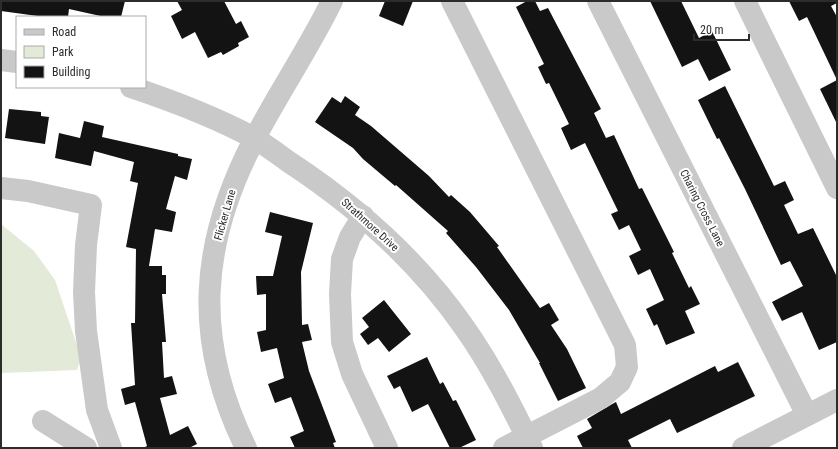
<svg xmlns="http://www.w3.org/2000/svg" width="838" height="449" font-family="'Roboto Condensed',sans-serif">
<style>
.green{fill:#e3ead8}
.building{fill:#131313}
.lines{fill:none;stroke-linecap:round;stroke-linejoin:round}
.minor{stroke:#c9c9c9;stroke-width:22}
.labels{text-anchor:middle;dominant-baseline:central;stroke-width:4;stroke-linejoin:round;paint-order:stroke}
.street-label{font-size:11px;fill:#2c2c2c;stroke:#fff}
</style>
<rect width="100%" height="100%" fill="#fff"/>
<polygon class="green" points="1,224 34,251 55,280 81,357 77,370 1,373"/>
<g class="building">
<polygon points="1,1 125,1 121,17 105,17 69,9 68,17 45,17 1,11"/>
<polygon points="177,1 224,1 236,24 241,21 249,37 238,43 239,46 223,55 221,52 208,58 195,32 182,39 171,16 182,10"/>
<polygon points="385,1 413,1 403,26 379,16"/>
<polygon points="527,1 535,1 540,11 548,8 601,109 594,113 606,138 614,135 639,189 642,188 674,252 672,253 689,288 691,286 700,304 685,311 695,333 666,345 657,324 654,326 646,309 664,300 650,269 638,275 629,256 641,250 629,225 619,230 611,214 618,211 585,143 571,150 561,128 569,124 549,83 546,84 538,67 544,64 516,7"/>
<polygon points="650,1 681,1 699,38 712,31 731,70 709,81 698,59 682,67"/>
<polygon points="789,1 837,1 837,3 831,6 837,17 837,80 807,17 799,21"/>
<polygon points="837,80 837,124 820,89"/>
<polygon points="725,86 774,186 785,181 794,200 784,205 798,234 813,228 837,277 837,342 819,350 802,312 782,321 772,302 803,286 790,261 781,265 745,189 719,138 717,139 698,100"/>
<polygon points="345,96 360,107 355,115 371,126 429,176 449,197 451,195 470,212 499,246 497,247 540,308 549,303 559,320 551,325 567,349 586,388 558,401 539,363 540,363 509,310 476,267 446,233 448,231 396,185 395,186 363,159 353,148 315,122 332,97 341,103"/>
<polygon points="9,109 41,112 41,116 49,117 45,144 5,138"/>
<polygon points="84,121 104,126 102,137 178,154 178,156 192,159 187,180 175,176 166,209 176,212 172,232 155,229 149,266 162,266 162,275 166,275 166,294 162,294 166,342 162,342 164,378 172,376 177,394 160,398 170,435 188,426 197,444 189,448 143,448 147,446 135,402 125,405 121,389 135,385 131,323 135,323 136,249 126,247 138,183 130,181 134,162 94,151 91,166 55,158 59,133 80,138"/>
<polygon points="270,212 313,223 301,272 302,325 308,324 312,340 302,342 309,371 336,442 333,443 335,448 295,448 290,437 304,431 291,397 275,403 268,384 284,378 277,348 261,352 257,332 266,330 266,294 257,295 256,276 273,276 282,236 265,232"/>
<polygon points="384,300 411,334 389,352 378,338 368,345 360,334 369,327 362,318"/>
<polygon points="427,357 440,384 443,382 453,401 456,400 476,440 459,448 450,448 428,404 412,412 400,386 394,389 387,376"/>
<polygon points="738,362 755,396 677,433 670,419 628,440 632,448 583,448 577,436 592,428 587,419 614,403 616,402 621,414 715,366 718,372"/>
</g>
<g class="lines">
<g class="minor">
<polyline points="452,1 625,345 627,367 620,382 601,398 504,448"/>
<polyline points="598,1 807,415"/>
<polyline points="745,1 837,188"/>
<polyline points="1,60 17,62"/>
<path d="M131,87C173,101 215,117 254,138C266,145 278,154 289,162C356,206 418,261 464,327C491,365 512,407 532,448"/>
<polyline points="1,188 28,191 91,205 86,245 84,292 86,331 97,410 111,448"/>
<polyline points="363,216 350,237 342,259 340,294 342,342 352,374 387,448"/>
<polyline points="43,421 86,448"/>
<path d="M246,448C193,340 199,244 255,138C279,92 309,48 332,1"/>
<polyline points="743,448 837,400"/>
</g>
</g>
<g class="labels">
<g class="street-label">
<text transform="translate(702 208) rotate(63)">Charing Cross Lane</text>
<text transform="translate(225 215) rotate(-74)">Flicker Lane</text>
<text transform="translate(370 225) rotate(42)">Strathmore Drive</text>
</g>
</g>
<rect width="838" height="449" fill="none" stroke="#2c2c2c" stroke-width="4"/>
<rect x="16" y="16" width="130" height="72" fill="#ffffff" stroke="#ababab"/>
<rect x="24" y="29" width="20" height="6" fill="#c9c9c9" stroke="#ababab"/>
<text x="52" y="36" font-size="12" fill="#2c2c2c">Road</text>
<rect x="24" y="46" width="20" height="12" fill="#e3ead8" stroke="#ababab"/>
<text x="52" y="56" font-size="12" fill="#2c2c2c">Park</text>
<rect x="24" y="66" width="20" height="12" fill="#131313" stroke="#ababab"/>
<text x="52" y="76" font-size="12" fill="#2c2c2c">Building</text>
<path d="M694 34v6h55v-6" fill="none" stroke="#2c2c2c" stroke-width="2"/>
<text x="700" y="34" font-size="12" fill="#2c2c2c" stroke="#ffffff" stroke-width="3" paint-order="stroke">20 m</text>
</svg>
